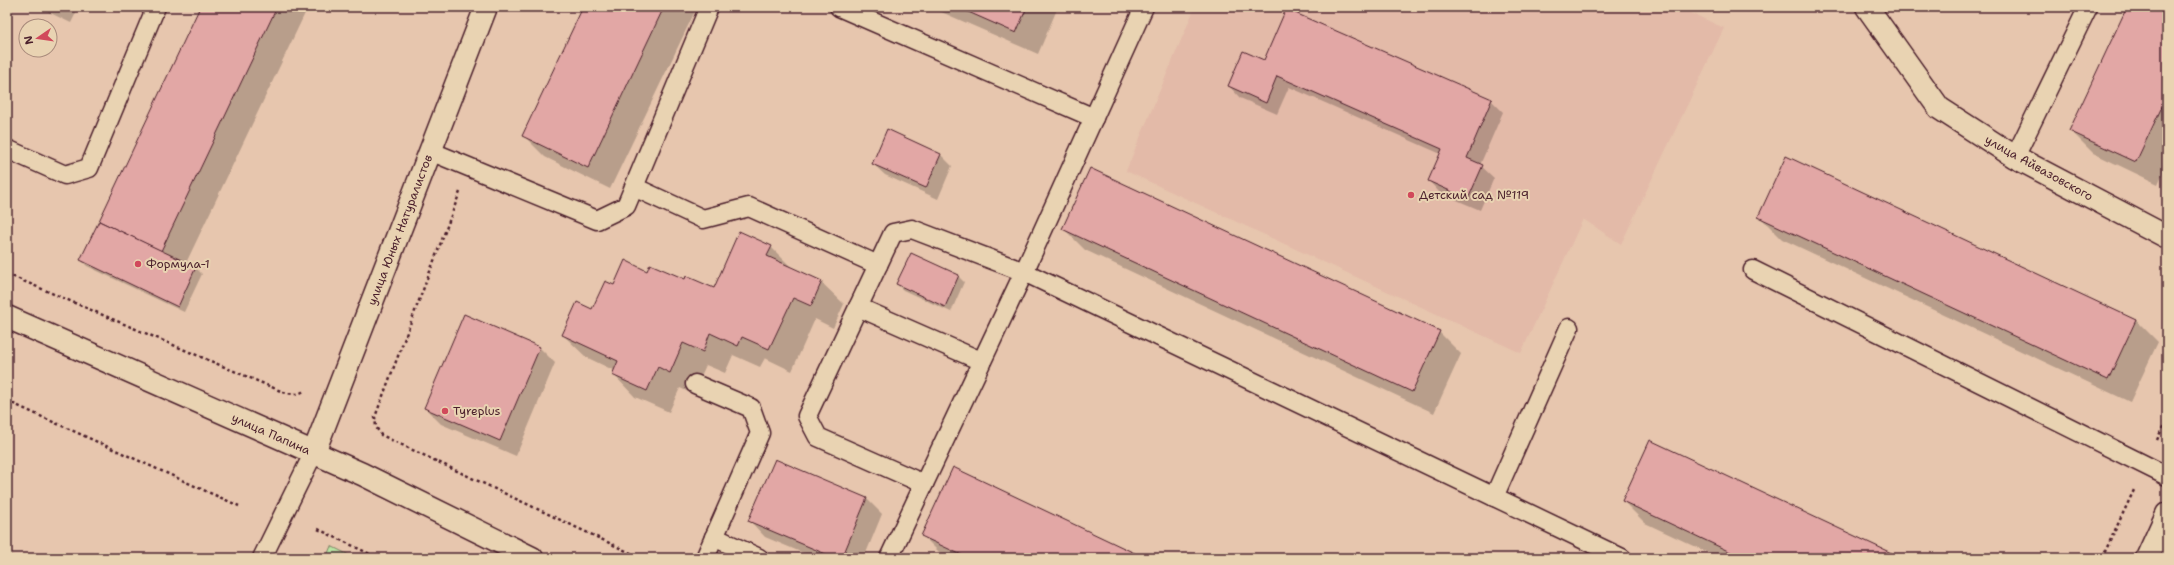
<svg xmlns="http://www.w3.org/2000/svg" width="2174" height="565" font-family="'Shantell Sans',sans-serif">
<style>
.built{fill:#e3baa8}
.green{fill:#b7e4a2;stroke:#808266}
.shadow{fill:#0003}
.building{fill:#e2a7a5;stroke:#4a1f2b}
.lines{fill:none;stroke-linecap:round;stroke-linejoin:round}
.service-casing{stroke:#4a1f2b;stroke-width:21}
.minor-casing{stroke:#4a1f2b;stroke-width:25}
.tertiary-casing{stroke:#4a1f2b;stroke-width:25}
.path{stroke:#4a1f2b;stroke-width:2.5;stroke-dasharray:3 3;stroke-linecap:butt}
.service{stroke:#e9d3b2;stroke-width:18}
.minor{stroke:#e9d3b2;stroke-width:22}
.tertiary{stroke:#e9d3b2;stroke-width:22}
.poi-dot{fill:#d1495b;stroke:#e9d3b2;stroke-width:1.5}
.labels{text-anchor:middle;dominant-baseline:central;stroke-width:4;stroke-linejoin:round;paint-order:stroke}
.street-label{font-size:12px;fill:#4a1f2b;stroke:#e9d3b2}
.poi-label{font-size:12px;fill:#4a1f2b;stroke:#e9d3b2;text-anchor:start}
</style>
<rect width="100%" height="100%" fill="#e7c6ae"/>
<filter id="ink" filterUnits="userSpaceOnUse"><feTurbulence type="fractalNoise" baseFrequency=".025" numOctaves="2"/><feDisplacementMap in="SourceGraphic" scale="8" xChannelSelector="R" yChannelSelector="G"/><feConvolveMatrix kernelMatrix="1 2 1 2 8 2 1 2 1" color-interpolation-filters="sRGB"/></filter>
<g filter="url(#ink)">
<polygon class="built" points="1195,7 1678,7 1724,28 1621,244 1583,219 1521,353 1126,171"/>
<polygon class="green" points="331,546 355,558 326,558"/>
<g class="shadow">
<polygon points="38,7 79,7 71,23"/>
<polygon points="201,7 308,7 186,263 196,268 202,274 184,312 87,266 81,260"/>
<polygon points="584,7 697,7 610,189 545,157 523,135"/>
<polygon points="930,7 1058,7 1038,54"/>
<polygon points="2128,7 2167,7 2167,164 2158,184 2093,153 2071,131"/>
<polygon points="1264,62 1491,100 1503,112 1480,165 1494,178 1480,210 1440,193 1429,181 1441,154 1289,87 1277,114 1240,98 1229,86"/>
<polygon points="941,155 952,166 938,199 885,175 873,164"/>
<polygon points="1760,217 2136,320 2158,342 2130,402 1782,239"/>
<polygon points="1063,228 1439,332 1461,354 1434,413 1085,250"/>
<polygon points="771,247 794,270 821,282 844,304 833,328 815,319 792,371 765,358 760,367 733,355 725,373 706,365 693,394 680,388 669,412 635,397 613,374 615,371 586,357 563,335 593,310 614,286 648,272 714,289"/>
<polygon points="958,276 964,282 951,312 903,290 897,284"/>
<polygon points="540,348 555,363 516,456 441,424 425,408"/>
<polygon points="867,499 882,514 864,558 815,558 765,537 750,521"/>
<polygon points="1623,501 1900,558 1720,558 1645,523"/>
<polygon points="922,535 1143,558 945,558"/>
<polygon points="7,553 18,558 7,558"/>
</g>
<g class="building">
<polygon points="200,7 277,7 161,251 99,221"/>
<polygon points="583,7 664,7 588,168 522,136"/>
<polygon points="957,7 1027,7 1016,33"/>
<polygon points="2127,7 2167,7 2167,96 2136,162 2069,131"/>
<polygon points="1286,9 1492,99 1467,158 1483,165 1468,199 1428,181 1442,149 1277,76 1266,103 1228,86 1243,51 1264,60"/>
<polygon points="887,129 941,154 926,188 872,164"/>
<polygon points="1786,156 2136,320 2108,380 1758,217"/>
<polygon points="1090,168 1440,331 1412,392 1062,229"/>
<polygon points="99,221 196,267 178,307 80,260"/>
<polygon points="739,231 772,246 767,256 822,281 811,306 793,298 769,349 742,337 738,346 710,333 703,352 683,343 670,373 658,367 647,391 612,375 618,361 562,335 577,302 592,309 605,281 614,285 625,260 647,271 650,264 685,279 686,276 714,288"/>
<polygon points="911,253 959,275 945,307 896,284"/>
<polygon points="464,314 540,347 500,441 424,408"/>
<polygon points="1650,440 1902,558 1743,558 1622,501"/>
<polygon points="775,459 867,498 842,558 835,558 748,521"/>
<polygon points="953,467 1145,558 968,558 921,536"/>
</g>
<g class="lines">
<defs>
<g id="service">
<polyline points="839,7 1094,118"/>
<polyline points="7,149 65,175 89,168 156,7"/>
<polyline points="430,151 597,220 626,206 709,7"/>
<polyline points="2015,157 2088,7"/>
<polyline points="634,187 703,219 749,207 878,265"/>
<polyline points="1753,270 2167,476"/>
<polyline points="858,307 981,361"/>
<polyline points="695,384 751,408 760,433 705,558"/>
<polyline points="924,484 818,437 807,416 893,233 912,229 1024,272 1622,558"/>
<polyline points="1494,497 1569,328"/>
<polyline points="714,537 759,558"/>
<polyline points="262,558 314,452"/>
<polyline points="889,558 1024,272 1144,7"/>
</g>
<g id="minor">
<polyline points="1867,7 1939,108 2015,157 2167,237"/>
<polyline points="314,452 486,7"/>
<polyline points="2147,558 2167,514"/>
</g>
<polyline id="tertiary" points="7,317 362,474 532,558"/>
</defs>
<use href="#service" class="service-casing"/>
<use href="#minor" class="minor-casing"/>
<use href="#tertiary" class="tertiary-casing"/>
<g class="path">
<polyline points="460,192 375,417 376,427 381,435 641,558"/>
<path d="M7,274L283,392C291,394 298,396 305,390"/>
<polyline points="7,401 239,506"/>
<polyline points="2157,440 2167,418"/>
<polyline points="318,529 378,558"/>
<polyline points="2102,558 2134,490"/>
</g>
<use href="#service" class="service"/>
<use href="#minor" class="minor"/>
<use href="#tertiary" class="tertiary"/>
</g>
</g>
<g class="poi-dot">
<circle cx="1411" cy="195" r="4"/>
<circle cx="138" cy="264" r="4"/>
<circle cx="445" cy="411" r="4"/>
</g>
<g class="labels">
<g class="street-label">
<text transform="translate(2039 168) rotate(29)">улица Айвазовского</text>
<text transform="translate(400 230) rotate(-69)">улица Юных Натуралистов</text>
<text transform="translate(271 434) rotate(24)">улица Папина</text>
</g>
<g class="poi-label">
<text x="1419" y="195">Детский сад №119</text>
<text x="146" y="264">Формула-1</text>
<text x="453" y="411">Tyreplus</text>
</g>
</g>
<rect width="2174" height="565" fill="none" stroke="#e9d3b2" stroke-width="24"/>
<rect x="12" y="12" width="2150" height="541" fill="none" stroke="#4a1f2b" stroke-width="1.5" filter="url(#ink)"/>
<g transform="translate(38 38) rotate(257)"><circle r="19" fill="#e9d3b2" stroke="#a98b7c"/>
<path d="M0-3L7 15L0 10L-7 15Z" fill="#d1495b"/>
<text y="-6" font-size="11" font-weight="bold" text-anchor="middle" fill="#4a1f2b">N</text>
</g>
</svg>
